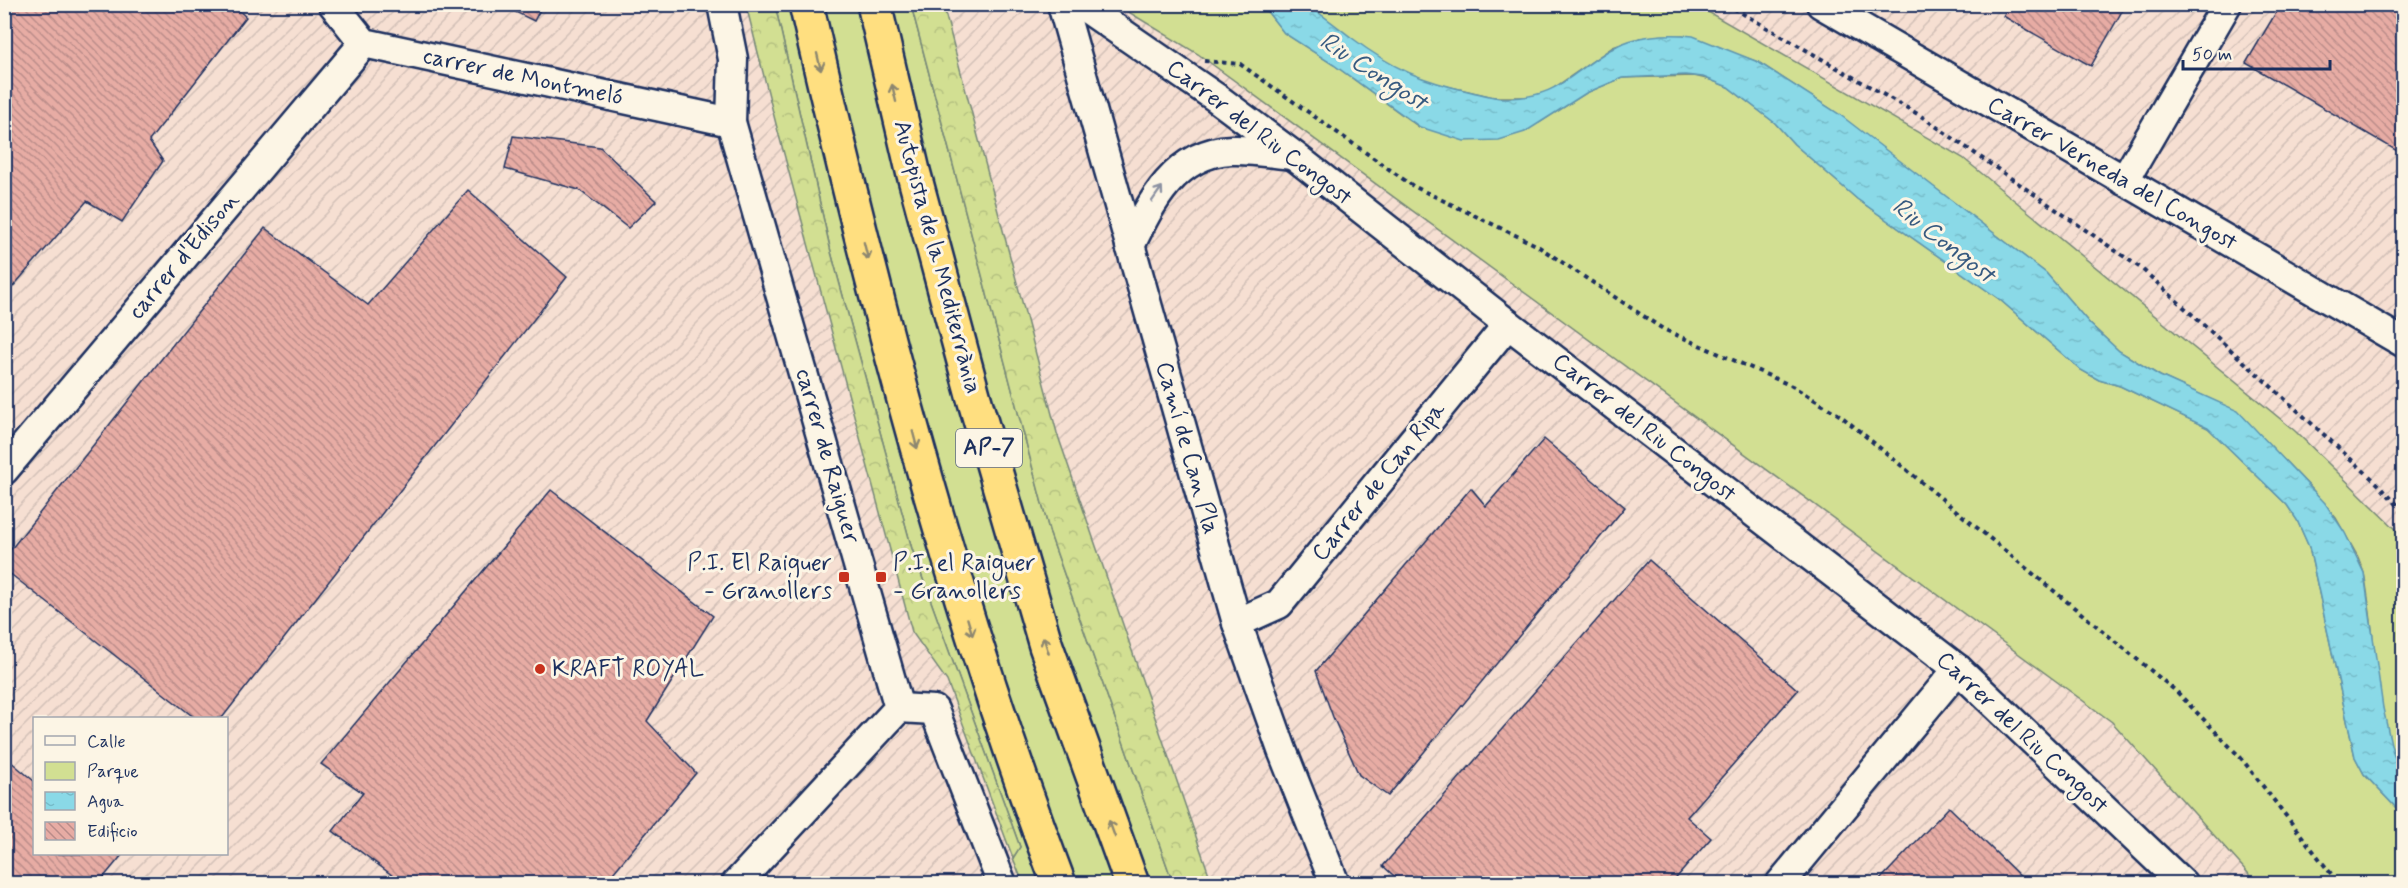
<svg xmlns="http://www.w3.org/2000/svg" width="2408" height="888" font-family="Mynerve,sans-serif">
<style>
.industrial{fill:url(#industrial-furrows);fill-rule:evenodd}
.green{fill:#d2df92;stroke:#768778;stroke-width:1.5}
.forest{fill:url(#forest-crowns);stroke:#768778;stroke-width:1.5}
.water{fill:url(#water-ripples);stroke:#5e95b0;stroke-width:1.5}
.building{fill:url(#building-back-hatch);stroke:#1b2f5e;stroke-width:1.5}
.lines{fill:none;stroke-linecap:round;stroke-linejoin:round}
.minor-casing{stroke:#1b2f5e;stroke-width:33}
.highway-casing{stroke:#1b2f5e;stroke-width:38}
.path{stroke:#1b2f5e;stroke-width:4;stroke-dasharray:4.5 4.5;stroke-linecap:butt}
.minor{stroke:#fcf5e5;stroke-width:28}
.highway{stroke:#ffdf80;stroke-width:33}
.oneway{stroke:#8d876f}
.oneway2{stroke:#8c92a2}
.poi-dot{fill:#c8321e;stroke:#fcf5e5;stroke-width:2}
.labels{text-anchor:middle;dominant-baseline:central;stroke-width:6;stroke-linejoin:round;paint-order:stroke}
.shield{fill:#fcf5e5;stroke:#5e6a86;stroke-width:1.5}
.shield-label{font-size:22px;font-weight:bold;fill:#1b2f5e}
.street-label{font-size:24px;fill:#1b2f5e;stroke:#fcf5e5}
.poi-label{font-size:24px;fill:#1b2f5e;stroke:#fcf5e5;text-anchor:start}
.water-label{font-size:26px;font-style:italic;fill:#375a80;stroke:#fcf5e5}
</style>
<defs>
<pattern id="industrial-furrows" width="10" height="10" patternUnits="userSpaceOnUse" patternTransform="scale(1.5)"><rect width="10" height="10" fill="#f6dfd2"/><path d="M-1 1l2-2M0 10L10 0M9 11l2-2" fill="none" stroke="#d2c0b7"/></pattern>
<pattern id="forest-crowns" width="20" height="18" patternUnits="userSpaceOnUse" patternTransform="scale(1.5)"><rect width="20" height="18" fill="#d2df92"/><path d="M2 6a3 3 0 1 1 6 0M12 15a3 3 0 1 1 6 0" fill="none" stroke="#b4c080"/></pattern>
<pattern id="water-ripples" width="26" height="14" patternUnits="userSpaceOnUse" patternTransform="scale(1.5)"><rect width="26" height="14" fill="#8ad9e7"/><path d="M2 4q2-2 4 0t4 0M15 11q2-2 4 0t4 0" fill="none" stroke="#76bbc9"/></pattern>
<pattern id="building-back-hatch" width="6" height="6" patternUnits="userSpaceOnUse" patternTransform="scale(1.5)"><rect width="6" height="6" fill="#e7aca4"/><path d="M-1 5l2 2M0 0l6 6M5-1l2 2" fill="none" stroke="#ba8c89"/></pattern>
</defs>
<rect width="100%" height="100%" fill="#fcf5e5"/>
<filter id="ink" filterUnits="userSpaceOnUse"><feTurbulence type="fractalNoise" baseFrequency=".0167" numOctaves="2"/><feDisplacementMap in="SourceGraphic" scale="12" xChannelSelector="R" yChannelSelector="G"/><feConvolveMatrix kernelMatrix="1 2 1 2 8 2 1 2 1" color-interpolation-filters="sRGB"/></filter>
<g filter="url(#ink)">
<g class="industrial">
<path d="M5,5H746L776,124L912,632L947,681L1023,883L5,884ZM34,718H226V854H34Z"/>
<polygon points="943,5 1117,5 1198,54 2112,722 2257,883 1212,883 1057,433"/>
<polygon points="1696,5 2403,5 2403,536 2295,431 1963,158"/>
</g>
<g class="green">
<polygon points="775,5 911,5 1050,534 1173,883 1023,883 1013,858 1020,847 912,549 831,252"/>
<polygon points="1117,5 1262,5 1284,33 1334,65 1419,127 1539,123 1586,93 1622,78 1694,76 1711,80 1728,87 1775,123 1794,144 1857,199 1999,299 2081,370 2099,380 2120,386 2208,428 2287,505 2297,520 2309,547 2355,757 2364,774 2403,815 2403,883 2257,883 2112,722 1198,54"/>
<path d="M1305,5H1696L1963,158L2295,431L2403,536V778C2374,715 2377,641 2364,573L2358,557L2336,518L2312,489L2238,412L2160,376L2119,351L2090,324L2046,273L1831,109L1758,62L1683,35L1640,38L1613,47L1548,92L1529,97H1494L1429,82L1400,71L1375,56Z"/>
</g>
<g class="forest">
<polygon points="746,5 775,5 831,252 912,549 1020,847 1013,858 947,681 912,632 776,124"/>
<polygon points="911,5 943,5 1057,433 1212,883 1173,883 1050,534"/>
</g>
<path class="water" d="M1262,5C1275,4 1291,2 1303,4C1313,6 1342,31 1352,38C1393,69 1422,81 1472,92C1482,94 1492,98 1503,98C1559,99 1569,73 1613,48C1635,35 1668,33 1693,36L1758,62L1839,114L2046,273L2090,324L2119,351L2160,376L2238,411L2325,503L2345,533L2364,573L2383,708L2393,753L2403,778V815L2364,774L2355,757L2309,547L2297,520L2287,505L2208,428L2120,386L2099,380L2081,370L1999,299L1857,199L1794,144L1775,123L1728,87L1703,77L1685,75L1622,78L1586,93L1525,132L1499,140L1464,141L1420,127L1334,65L1284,33Z"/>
<g class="building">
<polygon points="4,4 232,4 246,17 149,141 163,161 122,222 87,201 4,297"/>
<polygon points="499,4 543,4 534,21"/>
<polygon points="2010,4 2126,4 2091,66 2003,16"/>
<polygon points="2281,4 2404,4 2404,155 2246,63"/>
<polygon points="513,136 600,147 656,201 628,228 579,190 505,169"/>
<polygon points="468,190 567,277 222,718 195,718 4,569 4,558 265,228 368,305"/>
<polygon points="1544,439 1625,507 1388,796 1359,775 1333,717 1316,671 1471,488 1486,506"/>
<polygon points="551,490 713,616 647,721 696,773 604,884 404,884 333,831 363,793 321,764"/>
<polygon points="1649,560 1798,690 1687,817 1711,838 1671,884 1403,884 1383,866"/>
<polygon points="4,756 34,781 34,854 123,854 98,884 4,884"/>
<polygon points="1949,807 2028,884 1876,884"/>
</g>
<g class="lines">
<defs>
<g id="minor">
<polyline points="333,4 364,43 731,122"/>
<polyline points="722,4 733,59 731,122 899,708 736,884"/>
<polyline points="1062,4 1237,623 1282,750 1335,884"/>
<polyline points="1080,4 1218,99 1293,155 1508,324 1958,669 2183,884"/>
<polyline points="1821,4 2404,343"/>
<polyline points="2124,181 2227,4"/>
<path d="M1130,246C1151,202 1175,153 1231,150C1251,149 1271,153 1291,155"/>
<polyline points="4,470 364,43"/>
<polyline points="1237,623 1279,604 1508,324"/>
<polyline points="899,708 934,710 1002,884"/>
<polyline points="1780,884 1958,669"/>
</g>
<g id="highway">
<path d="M806,4C874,302 951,598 1059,884"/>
<polyline points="874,4 913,171 973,395 1046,646 1132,884"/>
</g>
</defs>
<use href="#minor" class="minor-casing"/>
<use href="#highway" class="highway-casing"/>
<g class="path">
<polyline points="1726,4 1921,116 2142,269 2377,483 2404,512"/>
<polyline points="1204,61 1240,64 1413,186 1536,245 1663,329 1792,386 1841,416 2177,692 2241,758 2339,884"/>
</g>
<use href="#minor" class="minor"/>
<use href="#highway" class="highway"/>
</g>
<defs><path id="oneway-shaft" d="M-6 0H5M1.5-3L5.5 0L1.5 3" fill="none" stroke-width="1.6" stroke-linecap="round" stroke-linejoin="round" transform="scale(1.5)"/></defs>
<g class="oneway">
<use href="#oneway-shaft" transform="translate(819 62) rotate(77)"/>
<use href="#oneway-shaft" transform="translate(894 93) rotate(-103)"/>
<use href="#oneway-shaft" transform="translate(866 251) rotate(76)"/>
<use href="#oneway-shaft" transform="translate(915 440) rotate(75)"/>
<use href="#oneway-shaft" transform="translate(970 627) rotate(73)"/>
<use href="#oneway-shaft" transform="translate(1046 645) rotate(-108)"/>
<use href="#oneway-shaft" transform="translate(1112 829) rotate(-110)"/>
</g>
<use class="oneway2" href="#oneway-shaft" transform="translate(1157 194) rotate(-55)"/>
</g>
<g class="poi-dot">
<rect x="838" y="571" width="12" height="12" rx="3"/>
<rect x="875" y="571" width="12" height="12" rx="3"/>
<circle cx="540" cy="669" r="6"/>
</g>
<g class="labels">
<rect class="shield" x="956" y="429" width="66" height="38" rx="4.5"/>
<g class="shield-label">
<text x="989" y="448">AP-7</text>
</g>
<g class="street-label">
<text transform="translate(523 77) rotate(12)">carrer de Montmeló</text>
<text transform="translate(1259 133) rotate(37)">Carrer del Riu Congost</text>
<text transform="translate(2112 174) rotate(30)">Carrer Verneda del Congost</text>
<text transform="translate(184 256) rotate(-50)">carrer d'Edison</text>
<text transform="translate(937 257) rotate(75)">Autopista de la Mediterrània</text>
<text transform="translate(1644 428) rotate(38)">Carrer del Riu Congost</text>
<text transform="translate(1187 448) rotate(74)">Camí de Can Pla</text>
<text transform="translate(827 456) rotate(74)">carrer de Raiguer</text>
<text transform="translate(1379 482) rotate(-51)">Carrer de Can Ripa</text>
<text transform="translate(2022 733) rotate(43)">Carrer del Riu Congost</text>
</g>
<g class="poi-label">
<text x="832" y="563" text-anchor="end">P.I. El Raiguer<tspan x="832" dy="28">- Granollers</tspan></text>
<text x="893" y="563">P.I. el Raiguer<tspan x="893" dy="28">- Granollers</tspan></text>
<text x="552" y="669">KRAFT ROYAL</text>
</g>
<g class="water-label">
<text transform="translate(1373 72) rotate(33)">Riu Congost</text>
<text transform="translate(1943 241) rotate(38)">Riu Congost</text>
</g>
</g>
<rect width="2408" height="888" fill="none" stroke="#fcf5e5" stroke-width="24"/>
<rect x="12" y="12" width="2384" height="864" fill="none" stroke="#1b2f5e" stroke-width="2" filter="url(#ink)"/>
<rect x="33" y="717" width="195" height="138" fill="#fcf5e5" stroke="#a2a6af" stroke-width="1.5"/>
<rect x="45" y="736" width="30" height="9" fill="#fcf5e5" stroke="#a2a6af" stroke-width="1.5"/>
<text x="87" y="747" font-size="18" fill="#1b2f5e">Calle</text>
<rect x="45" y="762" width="30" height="18" fill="#d2df92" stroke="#a2a6af" stroke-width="1.5"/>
<text x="87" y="777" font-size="18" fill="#1b2f5e">Parque</text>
<rect x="45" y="792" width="30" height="18" fill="url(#water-ripples)" stroke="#a2a6af" stroke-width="1.5"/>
<text x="87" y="807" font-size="18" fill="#1b2f5e">Agua</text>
<rect x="45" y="822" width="30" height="18" fill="url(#building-back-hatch)" stroke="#a2a6af" stroke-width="1.5"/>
<text x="87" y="837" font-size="18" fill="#1b2f5e">Edificio</text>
<path d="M2183 60v9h147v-9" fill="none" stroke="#1b2f5e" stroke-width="3"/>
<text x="2192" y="60" font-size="18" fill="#1b2f5e" stroke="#fcf5e5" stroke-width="4.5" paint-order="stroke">50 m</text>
</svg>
